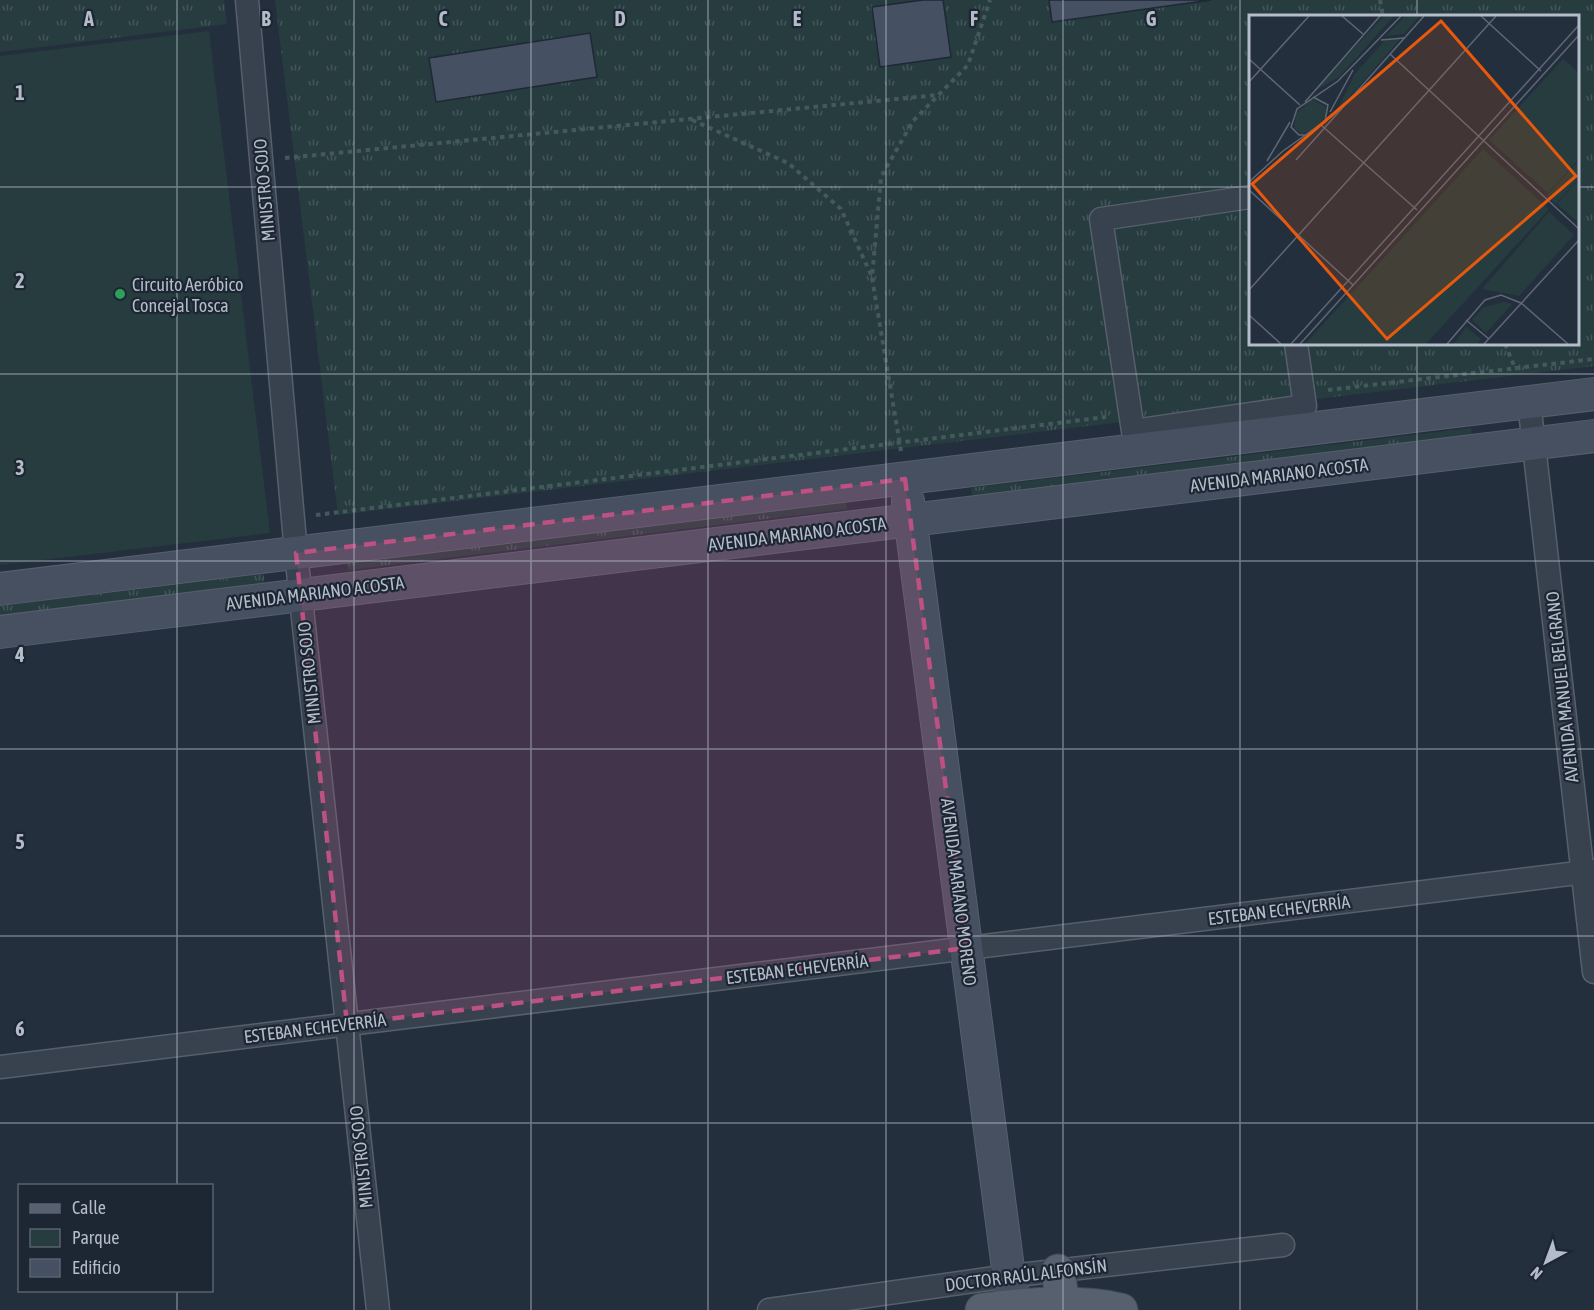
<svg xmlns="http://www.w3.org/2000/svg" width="1594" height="1310" font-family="'Asap Condensed',sans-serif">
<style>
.grass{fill:url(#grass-tufts);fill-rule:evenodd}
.green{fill:#263c3f}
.building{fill:#455162;stroke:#1f2835;stroke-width:1.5}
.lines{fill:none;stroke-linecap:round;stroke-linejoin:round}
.street-casing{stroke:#565f6c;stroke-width:25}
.secondary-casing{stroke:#565f6c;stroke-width:34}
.primary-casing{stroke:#414a57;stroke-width:35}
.path{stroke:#44595c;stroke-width:4;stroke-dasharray:4.5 4.5;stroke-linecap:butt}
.street{stroke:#38414e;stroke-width:22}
.secondary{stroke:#465061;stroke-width:32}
.primary{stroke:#56606e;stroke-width:33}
.marked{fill:#bd5182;fill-opacity:0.2;stroke:#bd5182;stroke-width:4.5;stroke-dasharray:12 8;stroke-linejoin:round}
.grid{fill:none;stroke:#b4bcc9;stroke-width:1.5;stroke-opacity:0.55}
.leisure-dot{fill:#2e9e5b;stroke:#1d2633;stroke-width:2}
.labels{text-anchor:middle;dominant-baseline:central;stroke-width:4.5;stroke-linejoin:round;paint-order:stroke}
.street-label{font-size:18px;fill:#b4bcc9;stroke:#1d2633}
.poi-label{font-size:18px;fill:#b4bcc9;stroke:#1d2633;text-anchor:start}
.inset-road{fill:none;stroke:#5e6776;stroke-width:1.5}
.view{fill:#e8590c;fill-opacity:0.15;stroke:#e8590c;stroke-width:3}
.inset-edge{fill:none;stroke:#b4bcc9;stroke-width:3}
.grid-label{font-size:20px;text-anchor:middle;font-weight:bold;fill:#b4bcc9;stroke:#1d2633;stroke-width:4.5;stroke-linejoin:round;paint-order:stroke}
</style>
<defs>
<pattern id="grass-tufts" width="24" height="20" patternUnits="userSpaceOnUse" patternTransform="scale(1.5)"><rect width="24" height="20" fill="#263c3f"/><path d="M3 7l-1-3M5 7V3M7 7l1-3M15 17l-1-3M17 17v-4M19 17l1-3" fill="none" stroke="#435659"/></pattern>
</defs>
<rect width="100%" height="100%" fill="#242f3e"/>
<g class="grass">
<polygon points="0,0 224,0 227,24 0,52"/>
<path d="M275,0H1594V366L338,515ZM1250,16H1578V344H1250Z"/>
<polygon points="1471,428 1472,437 973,497 971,488"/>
<polygon points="846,500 847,509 348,570 346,561"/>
<polygon points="264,574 264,584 0,615 0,606"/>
</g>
<polygon class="green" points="209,31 270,533 0,565 0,56"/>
<g class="building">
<polygon points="923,0 943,0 951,57 880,67 872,7"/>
<polygon points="1049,0 1211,0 1052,22"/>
<polygon points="590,33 597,77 436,102 429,58"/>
</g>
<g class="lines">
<defs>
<g id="street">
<polyline points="247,0 296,553 378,1310"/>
<polyline points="1250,197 1101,219 1133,431 1305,406 1296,344"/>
<polyline points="1529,402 1594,972"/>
<polyline points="0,1067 1594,871"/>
<polyline points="769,1310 1009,1276 1283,1245"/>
</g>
<g id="secondary">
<polyline points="908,501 1009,1276 1015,1306"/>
<polyline points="0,589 1594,394"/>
<polyline points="0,632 1594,436"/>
</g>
<g id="primary">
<polyline points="1058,1271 1063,1305"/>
<path d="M982,1310C1026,1304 1077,1300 1121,1310"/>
</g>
</defs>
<use href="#street" class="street-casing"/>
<use href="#secondary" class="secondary-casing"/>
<use href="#primary" class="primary-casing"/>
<g class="path">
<polyline points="1380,0 1383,16"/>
<polyline points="692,120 788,163 841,209 872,277"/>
<polyline points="285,158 938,95"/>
<polyline points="1505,344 1515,368"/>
<polyline points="1328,390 1594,359"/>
<polyline points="901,451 872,278 881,177 913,121 968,65 990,0"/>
<polyline points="316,515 1106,417"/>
</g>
<use href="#street" class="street"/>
<use href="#secondary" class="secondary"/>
<use href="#primary" class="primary"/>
</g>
<path class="marked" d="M905,479L967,948L347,1024L296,553Z"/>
<path class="grid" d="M177,0V1186M354,0V1310M531,0V1310M708,0V1310M886,0V1310M1063,0V1310M1240,0V1310M1417,0V16M0,187H1250M1578,187H1594M1417,344V1310M0,374H1594M0,561H1594M0,749H1594M0,936H1594M0,1123H1594M177,1290V1310"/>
<circle class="leisure-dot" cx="120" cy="294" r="6"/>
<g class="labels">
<g class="street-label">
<text transform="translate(264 190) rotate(-95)">MINISTRO SOJO</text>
<text transform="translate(1279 475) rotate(-7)">AVENIDA MARIANO ACOSTA</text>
<text transform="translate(797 534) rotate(-7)">AVENIDA MARIANO ACOSTA</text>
<text transform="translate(315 593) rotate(-7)">AVENIDA MARIANO ACOSTA</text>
<text transform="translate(309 673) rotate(-96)">MINISTRO SOJO</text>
<text transform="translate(1562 687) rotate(-96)">AVENIDA MANUEL BELGRANO</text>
<text transform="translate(959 892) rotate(83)">AVENIDA MARIANO MORENO</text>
<text transform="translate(1279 910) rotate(-7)">ESTEBAN ECHEVERRÍA</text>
<text transform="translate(797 969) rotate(-7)">ESTEBAN ECHEVERRÍA</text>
<text transform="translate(315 1028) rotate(-7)">ESTEBAN ECHEVERRÍA</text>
<text transform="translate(361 1157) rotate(-96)">MINISTRO SOJO</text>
<text transform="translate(1026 1275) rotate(-7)">DOCTOR RAÚL ALFONSÍN</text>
</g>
<g class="poi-label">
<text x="132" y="284">Circuito Aeróbico<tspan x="132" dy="21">Concejal Tosca</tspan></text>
</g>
</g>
<g transform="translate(1249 15)">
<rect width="330" height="330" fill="#242f3e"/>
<path d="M135,1H145L90,62L65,76ZM156,1H171L155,19L137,21ZM152,23L86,99L106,59L136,25ZM63,84L77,92V100L66,115L52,119L45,112L47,99ZM234,134L300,194L177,329H56ZM330,145V163L307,189L297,181Z" fill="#263c3f"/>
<path d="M314,44L330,58V144L299,178L240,125ZM330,164V208L308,189ZM300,197L325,220L270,281L233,274ZM255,287L263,289L237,318L223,305L235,292ZM217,312L232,324L228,329H205Z" fill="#263c3f"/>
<path class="inset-road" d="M93,1L114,19M232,1L292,56M132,25L155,23M141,39L330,214M0,44L51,90M0,67L60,1M56,87L131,1M81,97L104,55M72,110L168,195M61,120H50L42,112L48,94L89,66L152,1M47,145L175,1M18,146L41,107M0,167L34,136L76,106L79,90L64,82M0,175L104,270M0,275L247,1M0,300L32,329M217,305L240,324M42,329L330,10M51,329L330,20M198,329L236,285L252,280L272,288L319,329M235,329L330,225"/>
<path class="view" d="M192,6L327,161L138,324L3,169Z"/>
<rect width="330" height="330" class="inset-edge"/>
</g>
<g class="grid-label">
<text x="89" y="26">A</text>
<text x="266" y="26">B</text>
<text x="443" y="26">C</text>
<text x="620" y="26">D</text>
<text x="797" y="26">E</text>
<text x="974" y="26">F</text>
<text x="1151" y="26">G</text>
<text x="20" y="100">1</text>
<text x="20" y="288">2</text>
<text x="20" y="475">3</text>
<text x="20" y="662">4</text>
<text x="20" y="849">5</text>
<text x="20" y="1036">6</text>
</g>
<rect x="18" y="1184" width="195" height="108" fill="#1d2633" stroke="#59626f" stroke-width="1.5"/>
<rect x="30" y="1204" width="30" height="9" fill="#56606e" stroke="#59626f" stroke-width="1.5"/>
<text x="72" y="1214" font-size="18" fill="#b4bcc9">Calle</text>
<rect x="30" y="1229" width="30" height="18" fill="#263c3f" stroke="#59626f" stroke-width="1.5"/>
<text x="72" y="1244" font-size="18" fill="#b4bcc9">Parque</text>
<rect x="30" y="1259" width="30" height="18" fill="#455162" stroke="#59626f" stroke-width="1.5"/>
<text x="72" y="1274" font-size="18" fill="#b4bcc9">Edificio</text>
<g transform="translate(1546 1262) rotate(221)" stroke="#1d2633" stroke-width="4.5" paint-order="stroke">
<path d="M0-4.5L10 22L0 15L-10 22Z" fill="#b4bcc9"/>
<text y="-9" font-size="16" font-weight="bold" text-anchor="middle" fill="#b4bcc9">N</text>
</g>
</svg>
